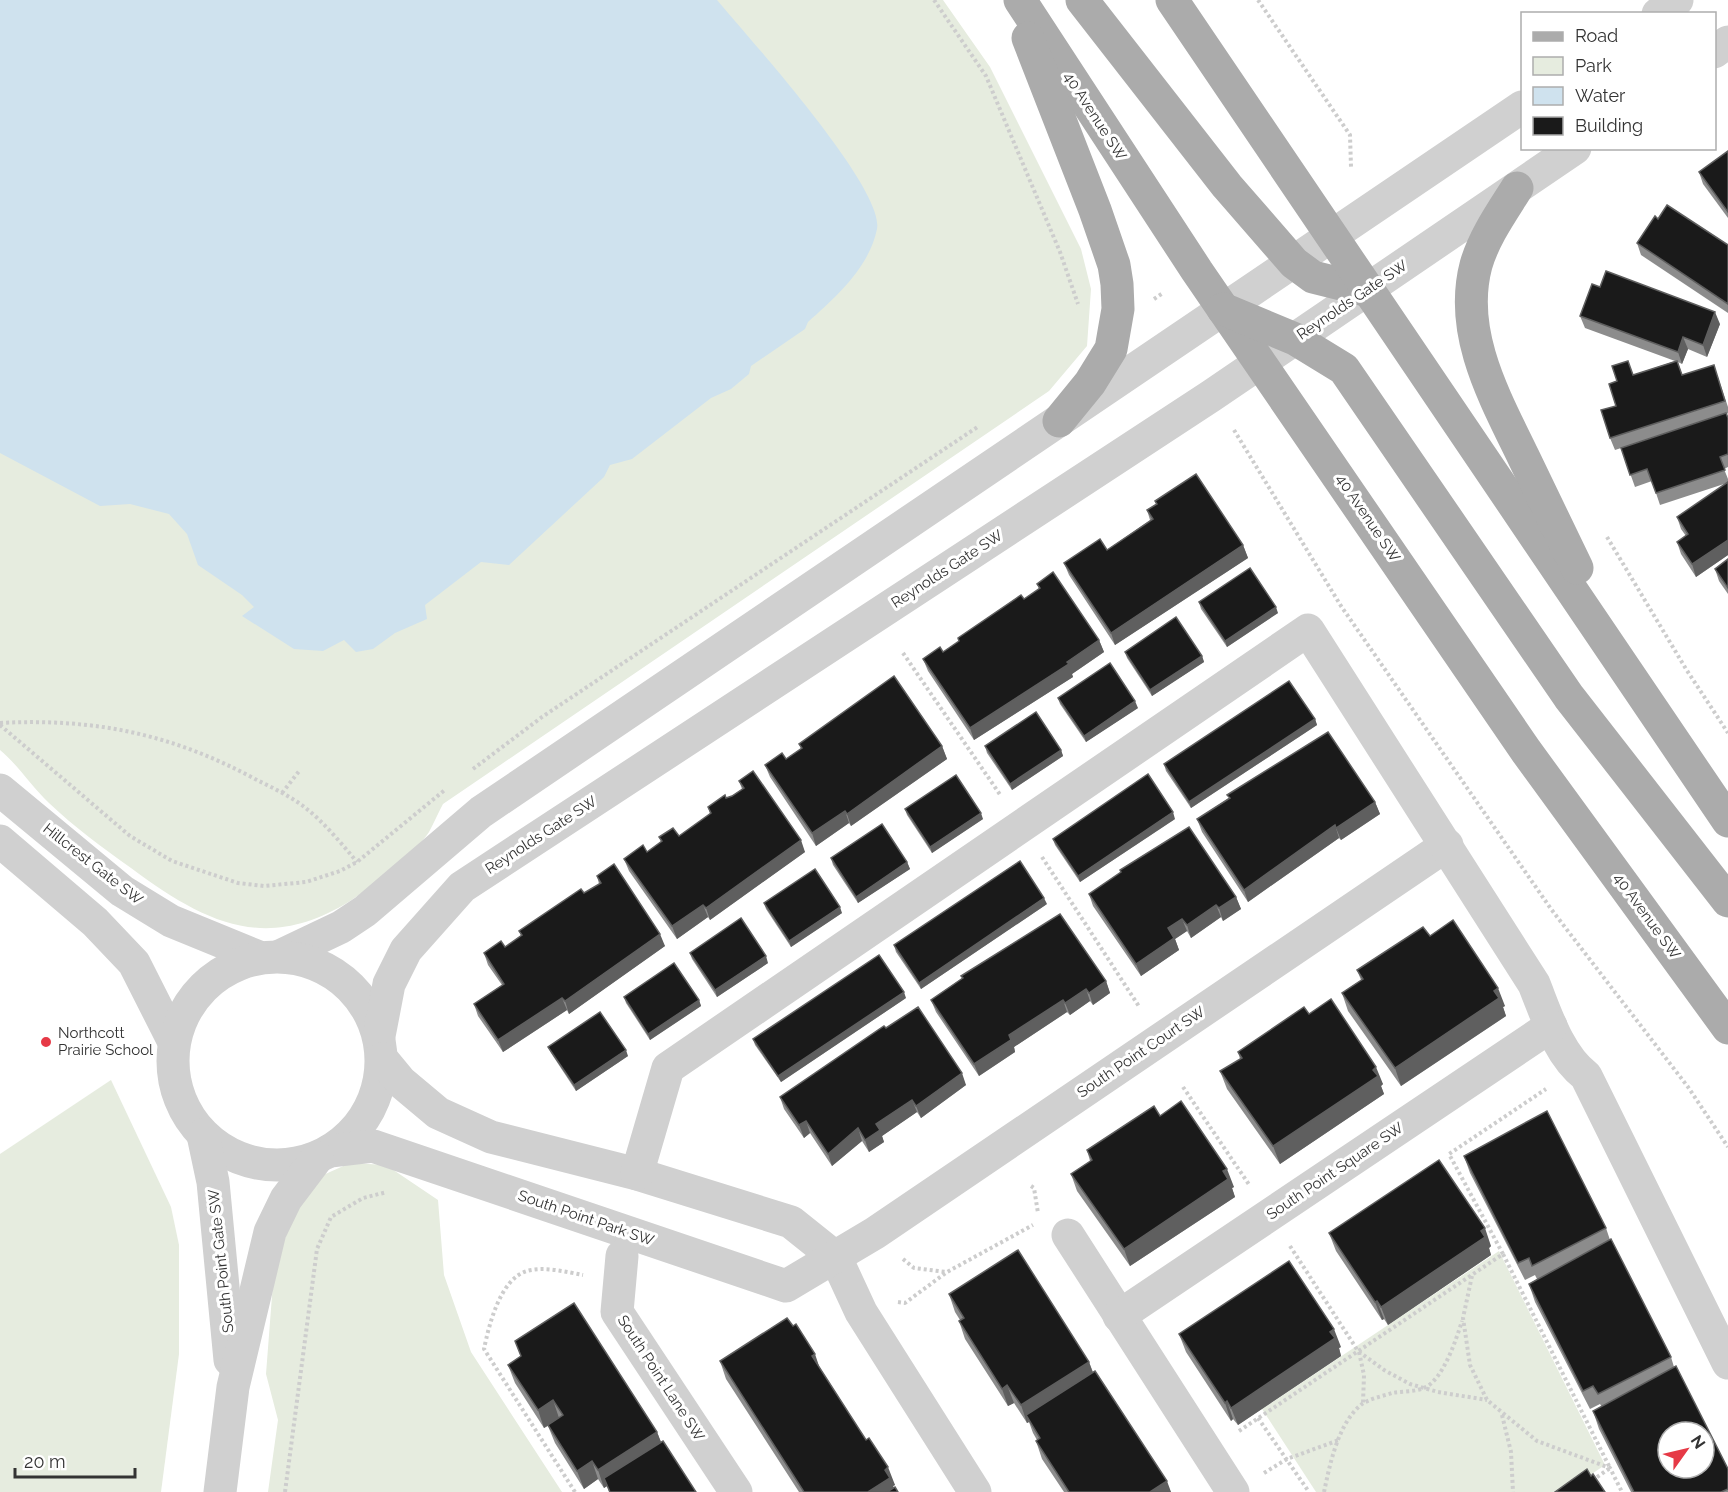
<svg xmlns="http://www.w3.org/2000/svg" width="1728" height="1492" font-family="Raleway,sans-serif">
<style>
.green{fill:#e6ecdf}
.water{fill:#cfe2ee}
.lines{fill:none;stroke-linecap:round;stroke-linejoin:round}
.path{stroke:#cdcdcd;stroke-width:4;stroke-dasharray:3 3;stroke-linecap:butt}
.minor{stroke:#d0d0d0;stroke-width:33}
.major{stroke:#ababab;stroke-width:33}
.wall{fill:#8c8c8c}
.shaded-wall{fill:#5f5f5f}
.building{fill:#1a1a1a;stroke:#5f5f5f;stroke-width:1.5;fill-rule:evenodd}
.poi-dot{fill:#e63946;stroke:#fff;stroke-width:2}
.labels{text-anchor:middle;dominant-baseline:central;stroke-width:6;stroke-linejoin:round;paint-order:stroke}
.street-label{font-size:15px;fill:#333;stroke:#fff}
.poi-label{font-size:15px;fill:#333;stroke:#fff;text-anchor:start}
</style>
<rect width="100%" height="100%" fill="#fff"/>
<g class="green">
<path d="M0,0H943L990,67L1081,249L1091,289L1087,346L1049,391L443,804C438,813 434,823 429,832C416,852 371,888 350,901C265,954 204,922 131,868C103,848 74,827 49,803C32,787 18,765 0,750Z"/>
<polygon points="111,1080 171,1207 179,1245 179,1354 161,1492 0,1492 0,1154"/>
<polygon points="350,1163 386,1165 438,1200 444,1275 471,1352 562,1492 268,1492 278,1420 266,1374 274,1270 293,1215 321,1176"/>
<polygon points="1499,1251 1605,1465 1565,1492 1316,1492 1262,1409"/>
</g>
<path class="water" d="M0,0H717C747,36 885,188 877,229C869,268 836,297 808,322L805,329L751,366L749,374L731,389L711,398L632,459L610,465L604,477L509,565L481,562L425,605L427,619L395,633L373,649L356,652L344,640L323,651L294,649L242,616L254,607L242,595L198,565L187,534L169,514L130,504L100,506L0,453Z"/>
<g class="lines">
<g class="path">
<polyline points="934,0 986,76 1060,252 1078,304"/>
<polyline points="1258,0 1350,135 1351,167"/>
<polyline points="1154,299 1163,293"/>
<polyline points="1234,430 1341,606 1551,909 1688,1087 1728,1147"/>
<polyline points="1607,537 1686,669 1728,733"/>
<polyline points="903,653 1001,796"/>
<path d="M0,723C94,718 172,734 255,779C271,787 288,795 303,806C323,821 341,843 357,862"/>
<polyline points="0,725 130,836 172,861 238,883 264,886 306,882 340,871 357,862 446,789"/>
<polyline points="473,769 542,717 979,426"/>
<polyline points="282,793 300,770"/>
<polyline points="1042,857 1140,1008"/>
<polyline points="1183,1087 1250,1186"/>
<polyline points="1031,1186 1034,1188 1038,1213"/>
<polyline points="1290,1246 1358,1351 1384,1370 1410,1384 1438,1392 1487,1400"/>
<polyline points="1503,1254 1449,1154 1546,1089"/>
<polyline points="903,1259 914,1268 946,1272"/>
<polyline points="1472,1276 1463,1318 1470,1365 1487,1400 1537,1441 1610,1468 1622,1492"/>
<polyline points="898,1302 905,1303 947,1272 1033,1225"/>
<polyline points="1359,1352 1364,1375 1363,1403"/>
<polyline points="1502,1415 1511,1452 1513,1492"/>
<polyline points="1258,1418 1309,1492"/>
<polyline points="1239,1431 1503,1254 1610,1468 1593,1480"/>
<polyline points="1264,1473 1287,1459 1339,1440"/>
<polyline points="285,1492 317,1249 331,1217 363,1198 387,1192"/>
<path d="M575,1492L484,1349C489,1325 500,1279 527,1271C544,1266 567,1272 583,1275"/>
<path d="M1324,1492C1330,1464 1338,1423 1362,1404C1369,1399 1383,1396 1392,1393C1402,1391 1414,1392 1424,1388C1443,1380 1456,1340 1462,1321"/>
</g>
<g class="minor">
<polyline points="1658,14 1677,0"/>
<polyline points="1714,52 1728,42"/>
<polyline points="0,790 122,891 171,921 259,957"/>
<polyline points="0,841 95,922 134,963 174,1042"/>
<polyline points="280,956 341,927 365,911 481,812 1522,107"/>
<circle cx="277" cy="1061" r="104"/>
<polyline points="379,1036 389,984 406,950 462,887 1211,396 1575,148"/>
<polyline points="382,1059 401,1082 438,1113 491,1137 637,1174 791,1222 836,1258 861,1312 975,1492"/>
<polyline points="203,1135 213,1182 230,1360"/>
<polyline points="330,1151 373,1146 786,1286 875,1233 1447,845"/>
<path d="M637,1174L668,1068L1308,630L1534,984C1546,1014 1559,1056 1586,1076L1728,1363"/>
<polyline points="1068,1235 1233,1492"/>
<polyline points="622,1256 617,1312 736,1492"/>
<polyline points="1119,1316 1551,1026"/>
<polyline points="220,1492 233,1387 270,1232 286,1199 317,1158"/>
</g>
<g class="major">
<polyline points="1020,0 1197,271 1526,751 1728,1028"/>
<polyline points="1082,0 1227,186 1294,263 1313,277 1369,291"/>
<polyline points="1172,0 1728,821"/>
<polyline points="1028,38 1095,210 1114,265 1117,284 1118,309 1111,349 1090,383 1059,421"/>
<path d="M1517,188C1502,212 1484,237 1476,265C1458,333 1495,398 1523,456C1541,494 1559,531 1577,568"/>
<polyline points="1223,309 1295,339 1344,369 1569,697 1728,901"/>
</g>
</g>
<g class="wall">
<polygon points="1728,151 1728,218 1703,184 1699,172"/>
<polygon points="1658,219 1728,245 1728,313 1641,255 1637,243"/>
<polygon points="1600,287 1720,324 1707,357 1688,349 1682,364 1678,362 1682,375 1718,377 1728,407 1728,413 1727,414 1728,418 1728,467 1724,469 1728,479 1728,555 1696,577 1681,554 1677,542 1686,536 1681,529 1677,517 1727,483 1660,505 1652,481 1635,487 1621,448 1654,437 1615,450 1610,438 1616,406 1633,375 1675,361 1585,328 1580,316"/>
<polygon points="1155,501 1243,545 1248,558 1115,645 1069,575 1064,563 1107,550 1150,520 1147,510 1156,504"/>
<polygon points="1728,559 1728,594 1719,581 1715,569"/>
<polygon points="1037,584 1099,640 1104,652 1072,674 1073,677 974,740 928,671 923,659 943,652 959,641 958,638 1024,599 1039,589"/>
<polygon points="1199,602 1278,613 1227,647 1201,609"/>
<polygon points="1125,652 1202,656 1204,662 1152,696 1127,658"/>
<polygon points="1058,698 1138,708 1086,742 1060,704"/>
<polygon points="1315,719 1317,725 1191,808 1166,771 1164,764"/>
<polygon points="799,744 942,746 947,759 851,826 849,823 816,846 770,777 765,765 786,759 801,749"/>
<polygon points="985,746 1061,750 1063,756 1012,790 987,753"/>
<polygon points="739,781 805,852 710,920 708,917 677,939 629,871 624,859 647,852 661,842 659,837 679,836 710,814 708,807 726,798 732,796 742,789"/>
<polygon points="1227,795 1375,802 1380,814 1341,840 1339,838 1248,902 1202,832 1197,819 1229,798"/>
<polygon points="905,809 983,819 932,853 907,815"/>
<polygon points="1175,819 1080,882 1055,845 1053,839"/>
<polygon points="831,858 907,862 910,869 858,903 833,865"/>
<polygon points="1120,870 1236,897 1241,909 1223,921 1221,917 1191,938 1187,931 1175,939 1179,950 1141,976 1093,906 1089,894 1121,873"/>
<polygon points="597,876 665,946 569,1014 567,1010 503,1052 478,1016 474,1004 502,985 488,965 484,953 505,947 521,936 519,931 584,893 599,884"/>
<polygon points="764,903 842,913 791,947 766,909"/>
<polygon points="1047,904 921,989 896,952 894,945"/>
<polygon points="1430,936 1505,1006 1503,1007 1506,1016 1401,1086 1348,1011 1342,993 1361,980 1357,970"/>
<polygon points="690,953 768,963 717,997 692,959"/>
<polygon points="961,976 1106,981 1110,993 1093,1005 1090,1001 1070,1015 1067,1012 1014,1047 1015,1052 979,1076 936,1012 931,1000 962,978"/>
<polygon points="624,997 699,1000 701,1006 650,1040 626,1003"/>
<polygon points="906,998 781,1082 755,1045 753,1039"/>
<polygon points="1309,1014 1383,1084 1381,1086 1384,1094 1280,1164 1227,1089 1220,1071 1240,1059 1238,1052"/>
<polygon points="886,1028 966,1085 921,1118 917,1112 882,1136 884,1142 869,1152 862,1141 832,1166 810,1133 804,1138 784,1109 780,1097"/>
<polygon points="548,1047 628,1056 576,1091 551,1053"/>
<polygon points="1160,1116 1234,1187 1232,1188 1235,1197 1130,1266 1077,1191 1071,1174 1090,1161 1087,1150"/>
<polygon points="1464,1156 1606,1228 1610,1240 1671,1357 1674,1367 1728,1469 1728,1492 1631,1492 1599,1429 1593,1411 1602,1407 1600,1404 1590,1409 1535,1302 1529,1284 1537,1279 1535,1275 1525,1280 1470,1173"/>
<polygon points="1329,1233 1491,1246 1489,1248 1491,1255 1388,1325 1384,1319 1382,1320 1336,1251"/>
<polygon points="949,1294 1089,1362 1093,1372 1171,1492 1064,1492 1042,1459 1036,1441 1037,1440 1033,1433 1029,1422 1027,1423 1014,1403 1008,1406 965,1339 959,1321 960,1320 955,1312"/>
<polygon points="1179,1334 1341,1347 1339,1348 1341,1356 1238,1425 1233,1419 1231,1421 1186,1352"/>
<polygon points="515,1341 657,1432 661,1442 696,1492 609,1492 607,1486 604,1488 598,1479 584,1489 555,1443 548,1426 544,1428 515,1383 508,1365 521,1356"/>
<polygon points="720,1361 820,1368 895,1485 893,1486 894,1488 898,1492 799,1492 726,1379"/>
</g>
<g class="shaded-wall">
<polygon points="1715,312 1720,324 1707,357 1703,345"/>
<polygon points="1683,337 1688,349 1682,364 1678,352"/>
<polygon points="1728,540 1728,555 1696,577 1692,564"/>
<polygon points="1243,545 1248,558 1115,645 1111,633"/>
<polygon points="1276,607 1278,613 1227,647 1225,641"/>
<polygon points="1099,640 1104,652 1072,674 1073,677 974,740 970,728"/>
<polygon points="1202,656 1204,662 1152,696 1150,690"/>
<polygon points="1135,701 1138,708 1086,742 1084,736"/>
<polygon points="1315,719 1317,725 1191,808 1189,802"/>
<polygon points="942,746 947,759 851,826 847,814"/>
<polygon points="1061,750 1063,756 1012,790 1010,784"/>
<polygon points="1375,802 1380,814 1341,840 1336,828"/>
<polygon points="845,811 849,823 816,846 812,833"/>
<polygon points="1173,812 1175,819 1080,882 1078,876"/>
<polygon points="981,813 983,819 932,853 930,847"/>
<polygon points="1335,825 1339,838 1248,902 1244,890"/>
<polygon points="801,840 805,852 710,920 706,908"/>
<polygon points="907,862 910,869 858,903 856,897"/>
<polygon points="1236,897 1241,909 1223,921 1219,908"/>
<polygon points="1044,898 1047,904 921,989 919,983"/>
<polygon points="703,905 708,917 677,939 672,926"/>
<polygon points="1216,905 1221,917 1191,938 1187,925"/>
<polygon points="840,907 842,913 791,947 789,941"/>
<polygon points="1182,919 1187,931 1175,939 1179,950 1141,976 1136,964 1168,928"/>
<polygon points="660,934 665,946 569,1014 565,1001"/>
<polygon points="766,956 768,963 717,997 715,990"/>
<polygon points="1106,981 1110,993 1093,1005 1089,993"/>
<polygon points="1498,988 1505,1006 1503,1007 1506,1016 1401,1086 1395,1068"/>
<polygon points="1086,989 1090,1001 1070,1015 1065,1003"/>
<polygon points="904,992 906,998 781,1082 778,1076"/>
<polygon points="562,998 567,1010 503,1052 498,1040"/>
<polygon points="699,1000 701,1006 650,1040 648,1034"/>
<polygon points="1063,1000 1067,1012 1014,1047 1015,1052 979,1076 974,1064 1009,1035"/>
<polygon points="626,1050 628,1056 576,1091 574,1085"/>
<polygon points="1376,1067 1383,1084 1381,1086 1384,1094 1280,1164 1273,1146"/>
<polygon points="962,1073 966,1085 921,1118 916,1106"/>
<polygon points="912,1100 917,1112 882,1136 884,1142 869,1152 865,1140 876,1124"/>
<polygon points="806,1121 810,1133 804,1138 799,1125"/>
<polygon points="858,1128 862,1141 832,1166 828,1154"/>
<polygon points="1227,1169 1234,1187 1232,1188 1235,1197 1130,1266 1124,1249"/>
<polygon points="1485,1228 1491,1246 1489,1248 1491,1255 1388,1325 1381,1307"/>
<polygon points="1377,1301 1384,1319 1382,1320 1375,1302"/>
<polygon points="1334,1329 1341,1347 1339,1348 1341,1356 1238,1425 1231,1408"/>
<polygon points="815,1354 821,1372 812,1356"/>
<polygon points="1089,1362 1095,1379 1026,1415 1029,1422 1027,1423 1021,1405"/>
<polygon points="1007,1385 1014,1403 1008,1406 1002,1389"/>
<polygon points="553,1400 559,1418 544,1428 538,1410"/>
<polygon points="1227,1401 1233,1419 1231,1421 1225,1403"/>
<polygon points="657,1432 664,1450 604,1488 598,1470"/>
<polygon points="592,1461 598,1479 584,1489 577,1471"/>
<polygon points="888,1467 895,1485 893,1486 896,1492 868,1492 885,1470"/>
<polygon points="1167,1481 1171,1492 1150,1492"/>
</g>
<g class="building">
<polygon points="1728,151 1728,212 1699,172"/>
<polygon points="1667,205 1728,245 1728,304 1637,243 1655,216 1658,219"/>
<polygon points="1606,271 1715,312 1703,345 1683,337 1678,352 1580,316 1592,284 1600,287"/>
<polygon points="1628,361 1633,375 1677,361 1682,375 1714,365 1725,401 1610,438 1601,410 1616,406 1609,384 1617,381 1612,366"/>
<polygon points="1726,413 1728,418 1728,454 1720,457 1725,470 1656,493 1647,469 1630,475 1621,448"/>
<polygon points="1196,474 1243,545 1111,633 1064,563 1100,539 1107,550 1153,519 1147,510 1157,504 1155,501"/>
<polygon points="1728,482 1728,540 1692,564 1677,542 1688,534 1677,517"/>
<polygon points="1728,559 1728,588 1715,569"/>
<polygon points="1250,568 1276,607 1225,641 1199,602"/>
<polygon points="1053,572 1099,640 1067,662 1069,664 970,728 923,659 940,647 943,652 959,641 958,638 1021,595 1024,599 1040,588 1037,584"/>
<polygon points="1176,617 1202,656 1150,690 1125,652"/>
<polygon points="1110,663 1135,701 1084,736 1058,698"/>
<polygon points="894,676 942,746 847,814 845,811 812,833 765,765 782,753 786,759 802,748 799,744"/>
<polygon points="1289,681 1315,719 1189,802 1164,764"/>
<polygon points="1036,712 1061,750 1010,784 985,746"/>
<polygon points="1328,732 1375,802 1336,828 1335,825 1244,890 1197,819 1230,798 1227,795"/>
<polygon points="753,771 801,840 706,908 703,905 672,926 624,859 643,845 647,852 662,841 659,837 673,828 679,836 711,813 708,807 725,795 726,798 732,796 744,788 739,781"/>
<polygon points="1148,774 1173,812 1078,876 1053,839"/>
<polygon points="956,775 981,813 930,847 905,809"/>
<polygon points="882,824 907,862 856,897 831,858"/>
<polygon points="1189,827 1236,897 1219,908 1216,905 1187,925 1182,919 1168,928 1174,938 1136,964 1089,894 1121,872 1120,870"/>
<polygon points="1020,861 1044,898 919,983 894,945"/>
<polygon points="614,864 660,934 565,1001 562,998 498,1040 474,1004 504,984 484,953 501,941 505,947 522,935 519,931 581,889 584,893 601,883 597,876"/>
<polygon points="815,869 840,907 789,941 764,903"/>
<polygon points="1060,914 1106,981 1089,993 1086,989 1065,1003 1063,1000 1009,1035 1011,1040 974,1064 931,1000 963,978 961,976"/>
<polygon points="741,918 766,956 715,990 690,953"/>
<polygon points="1453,920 1498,988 1494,991 1499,998 1395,1068 1342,993 1363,979 1357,970 1423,927 1430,936"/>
<polygon points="879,955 904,992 778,1076 753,1039"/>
<polygon points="674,963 699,1000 648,1034 624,997"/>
<polygon points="1331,999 1376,1067 1373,1070 1378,1076 1273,1146 1220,1071 1242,1058 1238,1052 1304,1007 1309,1014"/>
<polygon points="918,1007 962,1073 916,1106 912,1100 876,1124 880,1130 865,1140 858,1128 828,1154 806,1121 799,1125 780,1097 884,1026 886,1028"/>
<polygon points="600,1012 626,1050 574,1085 548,1047"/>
<polygon points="1181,1101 1227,1169 1223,1171 1228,1179 1124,1249 1071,1174 1092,1160 1087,1150 1154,1106 1160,1116"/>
<polygon points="1547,1111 1606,1228 1532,1266 1529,1258 1518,1263 1464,1156"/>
<polygon points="1439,1160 1485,1228 1481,1231 1485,1237 1381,1307 1377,1301 1375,1302 1329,1233"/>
<polygon points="1611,1239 1671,1357 1598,1394 1593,1386 1583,1391 1529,1284"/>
<polygon points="1018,1250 1089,1362 1021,1405 1007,1385 1002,1389 959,1321 964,1318 949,1294"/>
<polygon points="1289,1261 1334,1329 1330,1332 1335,1338 1231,1408 1227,1401 1225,1403 1179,1334"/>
<polygon points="574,1303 657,1432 598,1470 592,1461 577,1471 548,1425 563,1415 553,1400 538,1410 508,1365 521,1356 515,1341"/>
<polygon points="787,1318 793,1326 796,1324 815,1354 812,1356 866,1440 869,1438 888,1467 885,1470 890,1478 868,1492 804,1492 720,1361"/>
<path d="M1676,1366L1728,1469V1489L1721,1492H1634L1593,1411ZM1668,1432H1704V1468H1668Z"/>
<polygon points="1095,1371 1167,1481 1150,1492 1069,1492 1036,1441 1040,1438 1026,1415"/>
<polygon points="663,1441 696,1492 610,1492 604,1478"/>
<polygon points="1587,1469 1591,1476 1593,1474 1605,1492 1555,1492"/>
<polygon points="895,1487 898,1492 887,1492"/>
</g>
<circle class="poi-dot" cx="46" cy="1042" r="6"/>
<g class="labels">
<g class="street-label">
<text transform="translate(1095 116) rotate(57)">40 Avenue SW</text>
<text transform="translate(1352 300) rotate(-34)">Reynolds Gate SW</text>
<text transform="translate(1368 518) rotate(56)">40 Avenue SW</text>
<text transform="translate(947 569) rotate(-33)">Reynolds Gate SW</text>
<text transform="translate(541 835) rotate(-33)">Reynolds Gate SW</text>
<text transform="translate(93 864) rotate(38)">Hillcrest Gate SW</text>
<text transform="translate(1647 916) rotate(54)">40 Avenue SW</text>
<text transform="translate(1141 1052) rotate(-34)">South Point Court SW</text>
<text transform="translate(1335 1171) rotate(-34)">South Point Square SW</text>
<text transform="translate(586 1218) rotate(19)">South Point Park SW</text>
<text transform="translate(221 1261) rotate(-96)">South Point Gate SW</text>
<text transform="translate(661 1378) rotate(57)">South Point Lane SW</text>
</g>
<g class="poi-label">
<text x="58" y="1033">Northcott<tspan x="58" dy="17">Prairie School</tspan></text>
</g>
</g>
<rect x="1521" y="12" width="195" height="138" fill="#ffffff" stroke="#adadad" stroke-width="1.5"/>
<rect x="1533" y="32" width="30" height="9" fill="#ababab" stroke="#adadad" stroke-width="1.5"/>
<text x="1575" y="42" font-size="18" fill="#333333">Road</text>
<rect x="1533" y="57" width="30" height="18" fill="#e6ecdf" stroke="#adadad" stroke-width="1.5"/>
<text x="1575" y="72" font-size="18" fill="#333333">Park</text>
<rect x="1533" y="87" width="30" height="18" fill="#cfe2ee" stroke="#adadad" stroke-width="1.5"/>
<text x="1575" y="102" font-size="18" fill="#333333">Water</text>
<rect x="1533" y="117" width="30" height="18" fill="#1a1a1a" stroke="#adadad" stroke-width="1.5"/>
<text x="1575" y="132" font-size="18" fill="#333333">Building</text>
<g transform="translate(1686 1450) rotate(56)"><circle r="28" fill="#ffffff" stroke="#adadad" stroke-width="1.5"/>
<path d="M0-4.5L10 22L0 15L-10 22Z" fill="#e63946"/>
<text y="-9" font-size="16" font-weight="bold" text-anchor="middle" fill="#333333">N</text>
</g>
<path d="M15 1468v9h120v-9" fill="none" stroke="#333333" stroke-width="3"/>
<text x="24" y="1468" font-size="18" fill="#333333" stroke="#ffffff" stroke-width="4.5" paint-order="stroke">20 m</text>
</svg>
